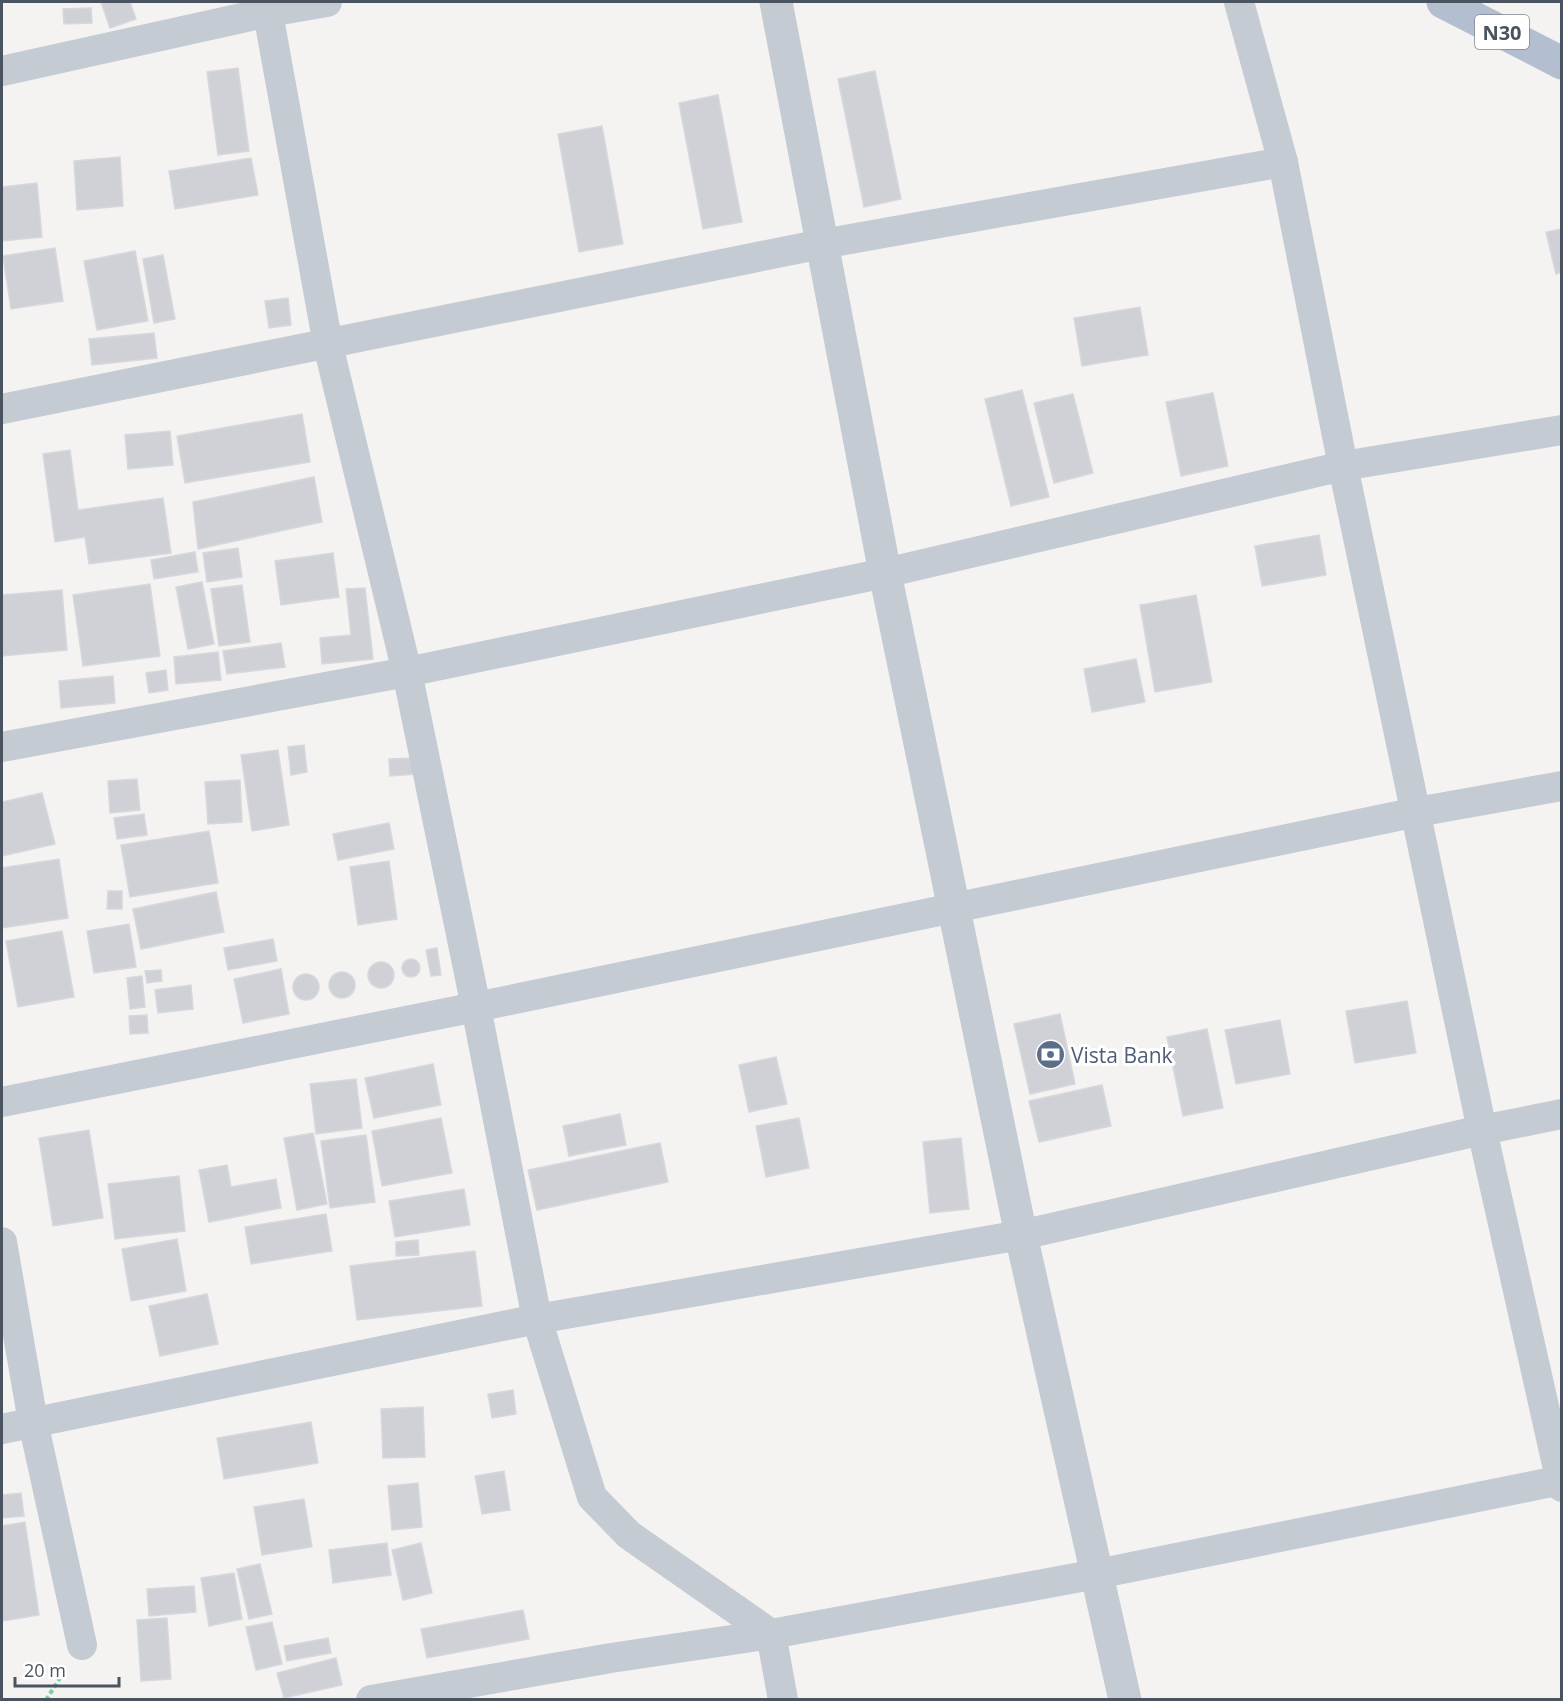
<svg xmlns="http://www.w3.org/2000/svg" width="1563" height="1701" font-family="'Open Sans',sans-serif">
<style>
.building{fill:#cfd1d6;stroke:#d7d8dd;stroke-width:1.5}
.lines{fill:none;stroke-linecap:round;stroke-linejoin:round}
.path{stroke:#7bcdac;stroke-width:4;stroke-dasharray:4.5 3;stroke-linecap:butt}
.minor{stroke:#c4cbd3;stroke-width:30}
.tertiary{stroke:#c4cbd3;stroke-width:33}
.primary{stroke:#b3bfd0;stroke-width:33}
.labels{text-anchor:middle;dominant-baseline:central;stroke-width:6;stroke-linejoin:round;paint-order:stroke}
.shield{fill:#fff;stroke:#808790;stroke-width:1.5}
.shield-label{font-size:20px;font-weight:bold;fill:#4a5460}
.service-label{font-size:21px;fill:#4e5e75;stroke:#fff;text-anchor:start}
</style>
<rect width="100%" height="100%" fill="#f4f3f2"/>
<g class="building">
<polygon points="101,2 130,2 136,19 110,28"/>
<polygon points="91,8 92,23 64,24 63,9"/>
<polygon points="238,68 249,151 218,155 207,72"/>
<polygon points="875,71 901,199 864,207 838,79"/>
<polygon points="718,95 742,222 703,229 679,103"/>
<polygon points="602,126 623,244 579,252 558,134"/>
<polygon points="120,157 123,206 77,210 74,161"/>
<polygon points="251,158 258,195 175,209 169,171"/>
<polygon points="37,183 42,237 2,241 2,187"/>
<polygon points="1562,229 1562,272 1556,274 1546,232"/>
<polygon points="55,248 63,301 11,309 3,256"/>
<polygon points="135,251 148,321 97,330 84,261"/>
<polygon points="163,255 175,319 154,323 143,259"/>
<polygon points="288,298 291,325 269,328 265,301"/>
<polygon points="1140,307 1148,355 1082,366 1074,318"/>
<polygon points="154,333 157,358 92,365 89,339"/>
<polygon points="1022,390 1049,497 1011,506 985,399"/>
<polygon points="1213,393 1228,466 1181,476 1166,402"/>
<polygon points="1073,394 1093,473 1054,483 1034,403"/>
<polygon points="302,414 310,462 185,483 177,436"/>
<polygon points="170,431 173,465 128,469 125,435"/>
<polygon points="70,450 78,510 163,498 171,553 89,564 85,537 55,542 43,454"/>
<polygon points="314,477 322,522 198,549 193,502"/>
<polygon points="1319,535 1326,575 1262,586 1255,546"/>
<polygon points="238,548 242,577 207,582 203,553"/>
<polygon points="195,552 198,572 154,579 151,560"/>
<polygon points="333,553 339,597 281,605 275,561"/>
<polygon points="202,582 214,644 188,649 176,587"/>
<polygon points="150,584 160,656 83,666 73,595"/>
<polygon points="242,585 250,642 219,646 211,589"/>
<polygon points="365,588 373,659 322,664 320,638 351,635 346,589"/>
<polygon points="62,590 67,650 2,656 2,595"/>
<polygon points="1196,595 1212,682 1155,692 1140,605"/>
<polygon points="281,643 285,667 227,674 223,651"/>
<polygon points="218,652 221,680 176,684 174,657"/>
<polygon points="1136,659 1145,702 1092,712 1084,669"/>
<polygon points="166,670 168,690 149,693 146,673"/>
<polygon points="113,676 115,703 61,708 59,681"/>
<polygon points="304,745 307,772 291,775 288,747"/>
<polygon points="278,750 289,825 252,831 241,755"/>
<polygon points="416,758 417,774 390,776 389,759"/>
<polygon points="137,779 140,810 110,813 108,781"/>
<polygon points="240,780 242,822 208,824 205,782"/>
<polygon points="42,793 55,844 2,856 2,802"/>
<polygon points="144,814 147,835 117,839 114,818"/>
<polygon points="389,823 394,849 338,860 333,834"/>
<polygon points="209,831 218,883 130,897 121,845"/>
<polygon points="59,859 68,918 2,928 2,868"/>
<polygon points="389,861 397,919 358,925 350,867"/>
<polygon points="108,891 122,891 122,909 107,909"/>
<polygon points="216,892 224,932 141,949 133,909"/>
<polygon points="129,924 136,967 94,973 87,931"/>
<polygon points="62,931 74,997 18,1007 6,941"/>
<polygon points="273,939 277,961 228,970 224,948"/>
<polygon points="437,948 441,975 431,976 426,950"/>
<circle cx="411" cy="968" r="9"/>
<circle cx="381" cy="975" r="13"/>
<polygon points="281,969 289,1014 243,1023 234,979"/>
<polygon points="161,970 162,981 147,983 145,971"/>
<circle cx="342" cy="985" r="13"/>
<circle cx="306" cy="987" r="13"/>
<polygon points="142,976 145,1007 130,1009 127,978"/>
<polygon points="191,985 193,1009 158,1013 155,990"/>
<polygon points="1407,1001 1416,1053 1355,1063 1346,1011"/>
<polygon points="1060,1014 1075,1084 1030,1094 1014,1024"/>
<polygon points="147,1015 148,1033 130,1034 129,1016"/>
<polygon points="1280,1020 1290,1074 1236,1084 1225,1030"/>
<polygon points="1207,1029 1223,1108 1183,1116 1167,1037"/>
<polygon points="776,1057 787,1104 749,1112 739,1065"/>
<polygon points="433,1064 441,1105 374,1118 365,1078"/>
<polygon points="356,1079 362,1128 316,1134 310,1084"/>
<polygon points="1102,1085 1111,1126 1039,1142 1029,1101"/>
<polygon points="620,1114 626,1145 569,1156 563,1126"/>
<polygon points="441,1118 452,1173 382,1186 372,1131"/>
<polygon points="799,1118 809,1168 766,1177 756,1126"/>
<polygon points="89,1130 103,1218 53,1226 39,1138"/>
<polygon points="313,1133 327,1204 297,1210 284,1138"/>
<polygon points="366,1135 375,1202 330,1208 321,1141"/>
<polygon points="961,1138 969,1209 930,1213 923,1142"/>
<polygon points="660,1143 668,1182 537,1210 528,1170"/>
<polygon points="227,1165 231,1187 276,1179 281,1208 209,1222 199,1170"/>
<polygon points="179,1176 185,1231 115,1239 108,1184"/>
<polygon points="464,1189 470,1225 395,1237 389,1201"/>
<polygon points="326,1214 332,1251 251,1264 245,1227"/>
<polygon points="177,1239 186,1291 131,1301 122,1249"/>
<polygon points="418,1240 419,1255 396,1256 396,1242"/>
<polygon points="475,1251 482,1306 357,1320 350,1266"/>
<polygon points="207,1294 218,1344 160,1356 149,1306"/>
<polygon points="513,1390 516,1414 492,1418 488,1394"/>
<polygon points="423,1407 425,1457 383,1458 381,1409"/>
<polygon points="311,1422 318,1463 224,1479 217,1438"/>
<polygon points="504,1471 510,1510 482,1514 475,1476"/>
<polygon points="418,1483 422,1527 392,1530 388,1486"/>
<polygon points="21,1493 24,1516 2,1518 2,1495"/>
<polygon points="304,1499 312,1547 262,1555 254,1507"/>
<polygon points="25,1522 39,1615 2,1621 2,1526"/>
<polygon points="387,1543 391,1575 333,1583 329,1550"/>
<polygon points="421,1543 432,1593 403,1600 392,1550"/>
<polygon points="260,1564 272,1614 249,1619 237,1569"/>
<polygon points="234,1573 242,1619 209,1626 201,1578"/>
<polygon points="194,1586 196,1612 149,1616 147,1589"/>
<polygon points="523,1610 529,1639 427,1658 421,1629"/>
<polygon points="167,1618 171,1679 141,1681 137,1620"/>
<polygon points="272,1622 282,1664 256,1670 246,1627"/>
<polygon points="328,1638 331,1653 287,1661 284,1646"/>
<polygon points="336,1658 342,1685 284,1698 277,1673"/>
</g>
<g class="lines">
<polyline class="path" points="46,1700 65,1670"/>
<g class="minor">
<polyline points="266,2 328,345 407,672 476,1007 537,1319 592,1497 629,1535 771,1634 783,1700"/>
<polyline points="1239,2 1283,162 1343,466 1482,1130 1562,1487"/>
<polyline points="2,71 269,12 327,2"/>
<polyline points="2,409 822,244 1283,162"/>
<polyline points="2,747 407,672 885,573 1343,466 1562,430"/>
<polyline points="2,1102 476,1007 1417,812 1562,786"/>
<polyline points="2,1242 33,1422 82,1645"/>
<polyline points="2,1429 537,1319 1021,1235 1482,1130 1562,1114"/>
<polyline points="371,1700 611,1658 771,1634 1097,1574 1562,1480"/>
</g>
<polyline class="tertiary" points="776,2 885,573 954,909 1021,1235 1125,1700"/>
<polyline class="primary" points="1443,2 1562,63"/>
</g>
<defs>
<symbol id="bank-disc" viewBox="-11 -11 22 22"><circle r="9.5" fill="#5c6f8a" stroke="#fff"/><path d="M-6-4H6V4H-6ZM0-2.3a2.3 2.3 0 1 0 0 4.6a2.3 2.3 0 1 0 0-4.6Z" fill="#fff"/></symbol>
</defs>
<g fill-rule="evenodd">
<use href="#bank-disc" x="1034" y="1038" width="33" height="33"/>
</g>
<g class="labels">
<rect class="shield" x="1475" y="15" width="54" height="34" rx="4.5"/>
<g class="shield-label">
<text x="1502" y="32">N30</text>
</g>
<g class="service-label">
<text x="1071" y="1055">Vista Bank</text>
</g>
</g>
<rect width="1563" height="1701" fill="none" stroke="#4a5460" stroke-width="6"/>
<path d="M15 1677v9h104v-9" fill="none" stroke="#4a5460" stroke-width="3"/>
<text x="24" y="1677" font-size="18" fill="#4a5460" stroke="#ffffff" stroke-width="4.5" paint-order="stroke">20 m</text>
</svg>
